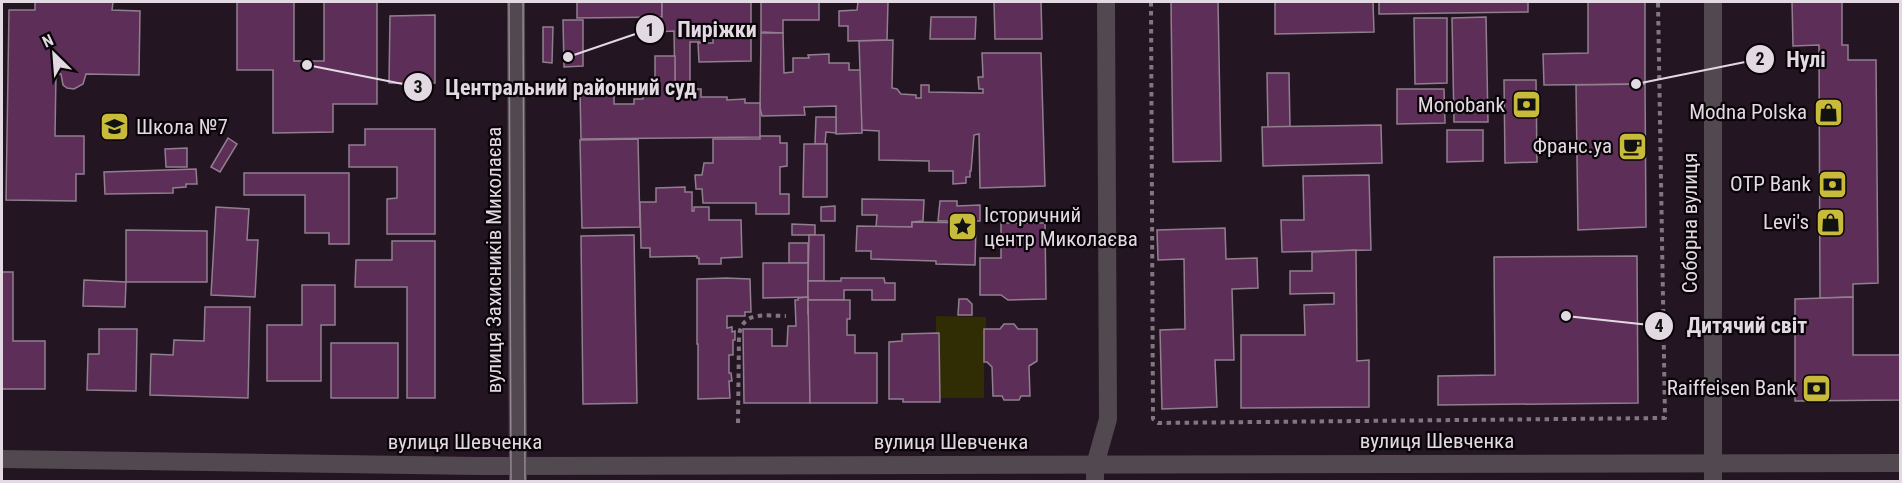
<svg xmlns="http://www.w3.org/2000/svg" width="1902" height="483" font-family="'Roboto Condensed',sans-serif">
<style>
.green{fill:#302c04}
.building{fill:#5d2e58;stroke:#917f8e;stroke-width:1.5}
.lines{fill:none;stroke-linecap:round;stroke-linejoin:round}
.path{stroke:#827681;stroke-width:4;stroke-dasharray:4.5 4.5;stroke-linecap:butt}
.street{stroke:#51494f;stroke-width:18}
.tram{stroke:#938792;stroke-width:1.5}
.labels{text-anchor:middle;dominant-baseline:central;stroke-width:4.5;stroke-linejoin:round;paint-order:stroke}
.poi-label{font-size:21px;fill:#e3d9e2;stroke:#090408;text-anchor:end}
.street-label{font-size:21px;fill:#e3d9e2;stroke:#090408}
.leader{fill:none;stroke:#e3d9e2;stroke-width:2}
.callout-dot{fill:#e3d9e2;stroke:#090408;stroke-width:2}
.mark-label{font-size:18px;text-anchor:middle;font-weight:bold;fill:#111}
.callout-label{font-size:22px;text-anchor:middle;font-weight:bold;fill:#e3d9e2;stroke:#090408;stroke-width:4.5;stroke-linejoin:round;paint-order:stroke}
</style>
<rect width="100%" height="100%" fill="#231522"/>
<polygon class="green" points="936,316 986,317 986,329 984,330 984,398 940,398 939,334 936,333"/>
<g class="building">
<polygon points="35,2 113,2 112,10 140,11 139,75 86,74 83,84 74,89 67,88 63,85 61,74 56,74 55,136 84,136 84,174 76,174 76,201 6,200 9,10 35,10"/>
<polygon points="237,2 294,2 294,61 324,61 324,2 377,2 377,104 333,104 333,132 273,133 273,70 237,70"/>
<polygon points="577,2 662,2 662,17 577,18"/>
<polygon points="662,2 751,2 751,61 699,62 698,43 713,43 713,37 704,37 705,42 690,42 690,89 675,89 674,31 657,32 657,17 662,17"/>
<polygon points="761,2 819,2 819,20 783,20 783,33 761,32"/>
<polygon points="858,2 888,2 887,40 848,41 848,26 839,26 839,11 857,10"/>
<polygon points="994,2 1041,2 1042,39 995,39"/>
<polygon points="1171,2 1218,2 1221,161 1173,162"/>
<polygon points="1275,2 1373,2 1374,32 1275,34"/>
<polygon points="1379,2 1528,2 1528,12 1379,14"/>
<polygon points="1588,2 1645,2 1645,84 1544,85 1543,54 1588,53"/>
<polygon points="1792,2 1842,2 1842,45 1848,45 1848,60 1876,60 1878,283 1853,284 1853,297 1820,298 1819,45 1793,46"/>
<polygon points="435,15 435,83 389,83 390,16"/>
<polygon points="931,17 976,17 975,39 930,39"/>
<polygon points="1486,17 1488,122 1454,122 1452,18"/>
<polygon points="1414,18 1447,18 1447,83 1415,84"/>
<polygon points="563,20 583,20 583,66 564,67"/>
<polygon points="543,27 553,27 552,63 543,62"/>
<polygon points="761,33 783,33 784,73 793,72 793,58 809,58 808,55 829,54 829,63 849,63 849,70 861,70 862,133 836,134 836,106 804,107 805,115 762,116 760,108"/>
<polygon points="893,40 892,88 897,89 901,94 916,95 916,98 921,98 921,85 929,85 929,92 983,93 983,89 979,89 978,77 983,77 982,53 1041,53 1045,186 980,188 979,134 974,135 971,171 970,171 970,177 966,177 966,183 953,184 953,171 929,171 929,161 879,160 879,131 862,130 859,41"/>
<polygon points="655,56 675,56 675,89 701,89 701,97 727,97 727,100 745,99 745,103 760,103 760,137 581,139 580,91 614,90 614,104 634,104 634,99 643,99 643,87 655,87"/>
<polygon points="1267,73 1289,73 1290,127 1268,127"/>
<polygon points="1504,80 1536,80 1537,162 1505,163"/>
<polygon points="1645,84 1646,227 1578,230 1576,85"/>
<polygon points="1397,89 1444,89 1445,123 1397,124"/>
<polygon points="816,117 836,117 836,133 826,132 825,144 815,144"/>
<polygon points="1381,125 1382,163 1263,166 1262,127"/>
<polygon points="365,129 435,129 435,234 387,234 387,199 397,198 397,167 349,167 349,145 365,145"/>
<polygon points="1447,130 1483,130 1483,161 1447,162"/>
<polygon points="760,136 780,136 780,143 787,143 787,166 780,167 780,194 789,194 789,214 756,214 756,203 703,203 702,189 696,189 695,175 702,175 704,163 713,163 713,139 760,139"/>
<polygon points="228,138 237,144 220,172 211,167"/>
<polygon points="638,139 640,227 582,228 580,140"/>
<polygon points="804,144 827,144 827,197 803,197"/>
<polygon points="187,148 187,167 166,167 165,149"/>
<polygon points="196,169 197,184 186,184 186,187 173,188 173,193 105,194 104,172"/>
<polygon points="244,173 349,173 349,244 329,244 329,233 305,233 305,195 244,195"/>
<polygon points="1369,175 1371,250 1282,252 1281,220 1304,220 1303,176"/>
<polygon points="685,187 685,192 692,192 692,211 694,211 694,207 709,207 709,220 741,220 742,257 721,258 721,264 699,264 699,258 697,258 697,256 650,257 650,248 641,248 640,202 656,202 656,188"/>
<polygon points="862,199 924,200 923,221 912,222 912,227 876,227 877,215 862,215"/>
<polygon points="940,201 957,201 957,206 980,205 980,221 938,221"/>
<polygon points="835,206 835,221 821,221 821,207"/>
<polygon points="216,207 249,209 247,240 258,240 255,297 211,295"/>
<polygon points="912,222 976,223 975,265 936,264 936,261 871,259 871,251 856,251 857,226 912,227"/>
<polygon points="1001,223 1045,223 1046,299 1008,300 1001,295 980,295 980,258 1001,258"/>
<polygon points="792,224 815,225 815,235 792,235"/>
<polygon points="1225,228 1226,259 1257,258 1258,288 1232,289 1234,360 1215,360 1217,407 1162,409 1160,330 1185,329 1184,259 1158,260 1157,230"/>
<polygon points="126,230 207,231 207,282 126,282"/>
<polygon points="634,235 637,403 583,404 581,236"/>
<polygon points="809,235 824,235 824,281 808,281"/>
<polygon points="392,241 435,241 435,398 407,398 407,287 355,287 356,260 392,260"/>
<rect x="789" y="243" width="19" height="20"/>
<polygon points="1356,250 1357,361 1369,360 1369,407 1241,408 1241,335 1305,335 1304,305 1334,304 1334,293 1290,294 1290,271 1312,271 1312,252"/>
<polygon points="1637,256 1638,403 1438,405 1438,376 1495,375 1494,257"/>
<polygon points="763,263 808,263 808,297 763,298"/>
<polygon points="2,272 13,272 13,341 45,341 45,389 2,389"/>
<polygon points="726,278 750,279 751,312 745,312 745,316 727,316 727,328 732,327 732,332 735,331 735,340 733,340 733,355 729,355 729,373 731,373 732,381 729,381 730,398 698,399 698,344 697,344 697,279"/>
<polygon points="841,278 884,278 885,283 895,283 895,300 872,300 872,290 844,290 844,300 808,300 808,281 841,281"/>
<polygon points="84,280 126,282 125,307 83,306"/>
<polygon points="302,285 335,285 335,325 321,325 321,381 267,381 267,325 302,325"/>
<polygon points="808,297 808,314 810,314 810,403 744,403 743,329 772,329 772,346 787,346 788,326 796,326 795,300 798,300 798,298"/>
<polygon points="1853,297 1853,355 1900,355 1900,400 1795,401 1795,299"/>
<polygon points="959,299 967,299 972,304 972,315 958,315"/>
<polygon points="808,300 850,300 850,319 847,319 847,335 855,335 855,353 877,353 877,403 810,403"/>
<polygon points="205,307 250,307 248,398 150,395 151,354 173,355 174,340 204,341"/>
<polygon points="1004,324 1014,324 1018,329 1037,329 1037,361 1029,366 1030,396 1021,396 1019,400 1004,400 1002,396 993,396 992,367 987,362 984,362 984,329 1000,329"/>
<polygon points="99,329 137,329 136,391 87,390 88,354 99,354"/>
<polygon points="939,333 940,402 903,402 903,399 889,399 889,342 902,341 902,334"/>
<rect x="331" y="343" width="67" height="55"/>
</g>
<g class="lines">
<g class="path">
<polyline points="1151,2 1153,419 1158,423 1665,418 1658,2"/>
<path d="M738,423L739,335C743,310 766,316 786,316"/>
</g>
<g class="street">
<polyline points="516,2 518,482"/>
<polyline points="1713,2 1713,482"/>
<polyline points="2,459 478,466 1900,463"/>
<polyline points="1095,482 1095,465 1108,419 1106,2"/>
</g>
<g class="tram">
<polyline points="509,2 511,482"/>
<polyline points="523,2 525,482"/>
</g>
</g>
<defs>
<symbol id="bank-square" viewBox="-11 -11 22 22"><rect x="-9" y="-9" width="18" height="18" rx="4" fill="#c8bb3b" stroke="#090408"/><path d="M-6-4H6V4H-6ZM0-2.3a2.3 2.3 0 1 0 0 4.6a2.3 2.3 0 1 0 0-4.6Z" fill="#111"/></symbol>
<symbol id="shop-square" viewBox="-11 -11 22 22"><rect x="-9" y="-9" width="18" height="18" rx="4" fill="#c8bb3b" stroke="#090408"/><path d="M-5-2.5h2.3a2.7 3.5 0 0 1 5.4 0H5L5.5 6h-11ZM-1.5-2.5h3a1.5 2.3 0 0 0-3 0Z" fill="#111"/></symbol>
<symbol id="school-square" viewBox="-11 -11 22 22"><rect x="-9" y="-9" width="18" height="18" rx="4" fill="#c8bb3b" stroke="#090408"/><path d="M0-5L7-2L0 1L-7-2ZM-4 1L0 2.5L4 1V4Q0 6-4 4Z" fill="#111"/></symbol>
<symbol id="cafe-square" viewBox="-11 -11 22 22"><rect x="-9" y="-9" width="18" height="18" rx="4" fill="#c8bb3b" stroke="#090408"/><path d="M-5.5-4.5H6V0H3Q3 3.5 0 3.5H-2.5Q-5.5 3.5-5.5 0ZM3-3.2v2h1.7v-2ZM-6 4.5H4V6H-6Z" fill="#111"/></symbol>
<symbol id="sight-square" viewBox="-11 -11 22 22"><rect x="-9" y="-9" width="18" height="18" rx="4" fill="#c8bb3b" stroke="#090408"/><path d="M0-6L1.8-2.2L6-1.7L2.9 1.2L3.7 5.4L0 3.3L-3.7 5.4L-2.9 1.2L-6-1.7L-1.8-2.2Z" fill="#111"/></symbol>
</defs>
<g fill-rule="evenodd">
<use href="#bank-square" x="1510" y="88" width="33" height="33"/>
<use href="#shop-square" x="1812" y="96" width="33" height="33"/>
<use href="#school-square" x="98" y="110" width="33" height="33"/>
<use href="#cafe-square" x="1616" y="130" width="33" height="33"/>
<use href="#bank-square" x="1816" y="168" width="33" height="33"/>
<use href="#shop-square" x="1814" y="206" width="33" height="33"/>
<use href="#sight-square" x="946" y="210" width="33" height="33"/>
<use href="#bank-square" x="1800" y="372" width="33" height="33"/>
</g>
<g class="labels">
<g class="poi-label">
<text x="1505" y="105">Monobank</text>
<text x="1807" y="112">Modna Polska</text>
<text x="136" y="127" text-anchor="start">Школа №7</text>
<text x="1612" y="146">Франс.уа</text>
<text x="1811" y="184">OTP Bank</text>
<text x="984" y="215" text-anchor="start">Історичний<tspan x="984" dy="24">центр Миколаєва</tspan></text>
<text x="1809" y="222">Levi's</text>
<text x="1796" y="388">Raiffeisen Bank</text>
</g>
<g class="street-label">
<text transform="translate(1690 223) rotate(-90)">Соборна вулиця</text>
<text transform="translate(494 260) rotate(-90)">вулиця Захисників Миколаєва</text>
<text x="1437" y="441">вулиця Шевченка</text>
<text x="465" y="442">вулиця Шевченка</text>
<text x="951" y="442">вулиця Шевченка</text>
</g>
</g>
<path class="leader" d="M568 57L650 29M1636 84L1760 59M307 65L418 87M1566 316L1659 326"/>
<g class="callout-dot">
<circle cx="568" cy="57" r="6"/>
<circle cx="1636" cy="84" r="6"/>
<circle cx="307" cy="65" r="6"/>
<circle cx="1566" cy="316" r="6"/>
<circle cx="650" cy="29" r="15"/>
<circle cx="1760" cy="59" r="15"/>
<circle cx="418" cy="87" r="15"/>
<circle cx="1659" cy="326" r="15"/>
</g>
<g class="mark-label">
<text x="650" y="36">1</text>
<text x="1760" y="65">2</text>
<text x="418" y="93">3</text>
<text x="1659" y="332">4</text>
</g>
<g class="callout-label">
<text x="717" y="37">Пиріжки</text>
<text x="1806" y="67">Нулі</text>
<text x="571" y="95">Центральний районний суд</text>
<text x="1747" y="333">Дитячий світ</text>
</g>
<rect width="1902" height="483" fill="none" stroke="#e3d9e2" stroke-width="6"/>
<g transform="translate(54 54) rotate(335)" stroke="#090408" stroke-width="4.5" paint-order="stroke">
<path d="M0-4.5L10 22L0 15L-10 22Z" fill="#e3d9e2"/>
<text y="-9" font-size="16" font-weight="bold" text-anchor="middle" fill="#e3d9e2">N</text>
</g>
</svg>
